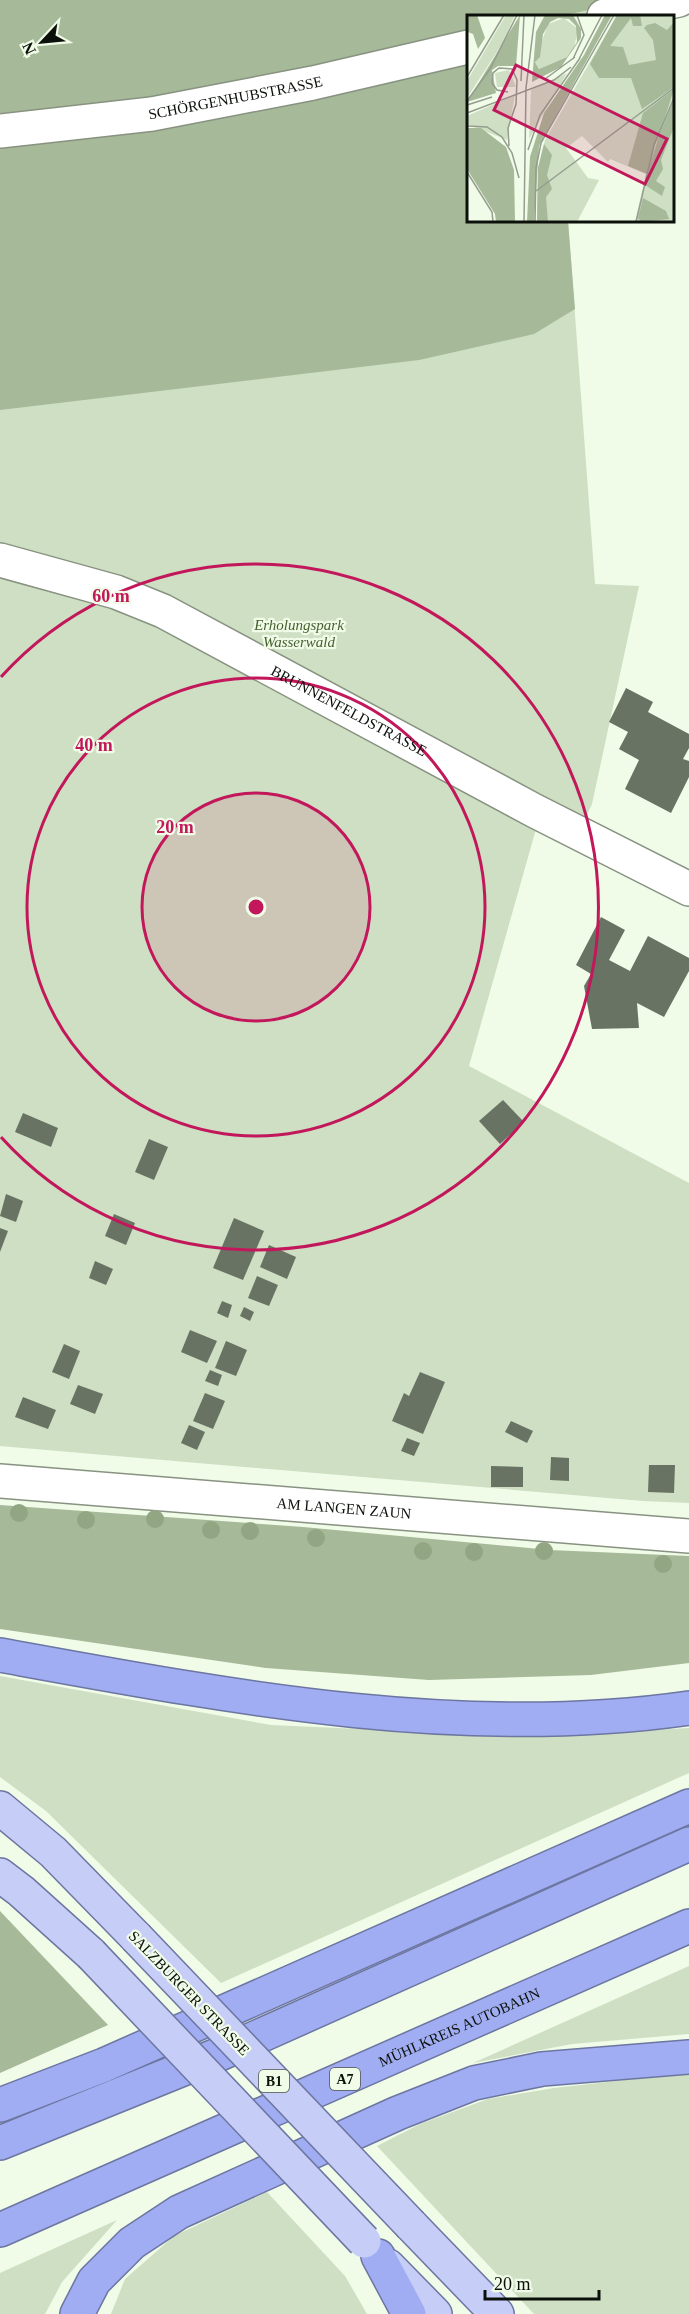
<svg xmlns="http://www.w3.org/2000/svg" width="689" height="2314" font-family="Georgia,serif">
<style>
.green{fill:#cedfc3}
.forest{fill:#a6b998}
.building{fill:#697363}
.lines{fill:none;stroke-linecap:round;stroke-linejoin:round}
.minor-casing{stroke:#889281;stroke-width:36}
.major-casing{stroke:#6c76a1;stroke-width:36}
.highway-casing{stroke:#6c76a1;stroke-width:36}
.minor{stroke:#fff;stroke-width:33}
.major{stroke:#c6cef7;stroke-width:33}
.highway{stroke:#a0adf2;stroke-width:33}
.major-bridge-casing{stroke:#6c76a1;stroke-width:36;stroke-linecap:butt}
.major-bridge{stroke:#c6cef7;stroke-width:33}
.tree{fill:#92a683}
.ring{fill:none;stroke:#c2185b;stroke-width:3}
.labels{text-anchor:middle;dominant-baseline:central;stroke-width:4.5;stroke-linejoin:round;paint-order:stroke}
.shield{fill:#f0fbe8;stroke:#50564d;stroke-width:1.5}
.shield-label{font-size:14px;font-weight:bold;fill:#0c100a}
.street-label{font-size:15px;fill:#0c100a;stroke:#f0fbe8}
.park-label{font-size:15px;font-style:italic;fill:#466130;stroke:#f0fbe8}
.inset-road{fill:none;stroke:#959d8f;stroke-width:1.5}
.view{fill:#c2185b;fill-opacity:0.15;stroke:#c2185b;stroke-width:3}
.inset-edge{fill:none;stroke:#0c100a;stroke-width:3}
.centre{fill:#c2185b;stroke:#f0fbe8;stroke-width:3}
.ring-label{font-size:18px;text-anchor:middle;font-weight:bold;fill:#c2185b;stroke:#f0fbe8;stroke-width:4.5;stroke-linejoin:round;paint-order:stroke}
</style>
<rect width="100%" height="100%" fill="#f0fbe8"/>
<g class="green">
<polygon points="0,0 689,0 640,16 468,16 468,220 568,221 595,584 639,586 592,804 583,823 538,822 469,1066 689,1183 689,1503 643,1501 0,1446"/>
<polygon points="0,1676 271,1725 538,1737 689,1728 689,1773 221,1983 46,1811 0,1777"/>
<polygon points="689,1966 689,2034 572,2044 473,2063"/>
<polygon points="689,2073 689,2314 534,2314 377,2146 420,2124 488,2099 554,2088"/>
<polygon points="267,2192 345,2276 367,2314 111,2314 125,2279 174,2236"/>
<polygon points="117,2220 62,2282 45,2314 0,2314 0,2273"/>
</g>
<g class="forest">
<polygon points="0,0 634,0 561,16 468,16 468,37 152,103 0,120"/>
<polygon points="468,57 468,220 568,221 575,309 534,334 419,360 0,410 0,143"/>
<polygon points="0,1505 303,1527 550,1550 689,1556 689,1663 591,1675 429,1680 266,1668 0,1629"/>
<polygon points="0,1911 108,2025 0,2073"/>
</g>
<g class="building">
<polygon points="626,688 653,702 648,712 689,734 689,748 683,759 689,761 689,777 671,813 625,789 639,760 619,749 628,732 609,722"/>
<polygon points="601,917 625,930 609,960 630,971 648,936 689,958 689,971 664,1017 637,1003 639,1028 592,1029 584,986 591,974 576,965"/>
<polygon points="503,1100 524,1122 500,1144 479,1121"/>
<polygon points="23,1113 58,1128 51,1147 15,1132"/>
<polygon points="149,1139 168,1147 154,1180 135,1172"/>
<polygon points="6,1194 23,1201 16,1222 0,1216"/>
<polygon points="114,1214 135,1223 126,1245 105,1236"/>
<polygon points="234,1218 264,1231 243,1280 213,1268"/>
<polygon points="0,1228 8,1231 0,1252"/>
<polygon points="269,1245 296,1257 287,1279 260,1267"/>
<polygon points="95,1261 113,1269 106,1285 89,1278"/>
<polygon points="257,1276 278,1285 269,1306 248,1298"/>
<polygon points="222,1301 232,1305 228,1318 217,1313"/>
<polygon points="244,1307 254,1312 250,1321 240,1316"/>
<polygon points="190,1330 217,1341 207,1363 181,1352"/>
<polygon points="226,1341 247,1350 236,1376 215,1368"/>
<polygon points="64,1344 80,1351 69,1379 52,1372"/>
<polygon points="210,1370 222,1375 218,1386 205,1381"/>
<polygon points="420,1372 445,1382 423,1434 392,1421 404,1393 409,1396"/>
<polygon points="78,1385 103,1394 95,1414 70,1404"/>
<polygon points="205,1393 225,1401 213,1429 193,1421"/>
<polygon points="23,1397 56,1410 48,1429 15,1417"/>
<polygon points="511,1421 533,1431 527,1443 505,1432"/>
<polygon points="189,1425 205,1432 197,1450 181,1443"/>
<polygon points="407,1438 420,1443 414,1456 401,1451"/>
<polygon points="551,1457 569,1458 569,1481 550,1480"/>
<polygon points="649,1465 675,1465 674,1493 648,1492"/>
<polygon points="491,1466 523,1467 523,1487 491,1487"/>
</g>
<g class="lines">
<defs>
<g id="minor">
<polyline points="604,16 679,0"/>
<path id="s1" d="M0,131L152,114L313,83L468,47"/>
<path id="s2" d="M0,560L116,592L163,611L535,811L689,889"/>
<path id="s3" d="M0,1481L689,1536"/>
</g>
<g id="major">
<polyline points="0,1808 53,1852 136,1937"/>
<polyline points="0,1875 21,1891 91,1954"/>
<polyline points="411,2225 497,2314"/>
<polyline points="388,2266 435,2314"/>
</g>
<g id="highway">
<path d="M0,1655C226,1696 459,1741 689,1708"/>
<polyline points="0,2105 104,2065 689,1806"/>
<polyline points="0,2143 215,2056 689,1844"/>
<path id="s4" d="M0,2230L689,1926"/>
<polyline points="378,2256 409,2314"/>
<polyline points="77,2314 94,2281 132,2243 179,2212 398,2113 474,2083 542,2069 689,2057"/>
</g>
</defs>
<use href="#minor" class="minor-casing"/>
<use href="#major" class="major-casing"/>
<use href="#highway" class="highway-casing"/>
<use href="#minor" class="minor"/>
<use href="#major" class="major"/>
<use href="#highway" class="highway"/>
<defs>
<g id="major-bridge">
<polyline points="136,1937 411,2225"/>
<polyline points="91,1954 364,2241"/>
</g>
</defs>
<use href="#major-bridge" class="major-bridge-casing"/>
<use href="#major-bridge" class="major-bridge"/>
</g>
<g class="tree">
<circle cx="19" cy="1513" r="9"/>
<circle cx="155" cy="1519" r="9"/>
<circle cx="86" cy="1520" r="9"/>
<circle cx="211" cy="1530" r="9"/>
<circle cx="250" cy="1531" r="9"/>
<circle cx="316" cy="1538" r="9"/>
<circle cx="423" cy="1551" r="9"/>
<circle cx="544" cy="1551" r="9"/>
<circle cx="474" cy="1552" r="9"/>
<circle cx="663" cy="1564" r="9"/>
</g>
<circle cx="256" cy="907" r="114" fill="#c2185b" fill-opacity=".12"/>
<g class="ring">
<circle cx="256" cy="907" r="114"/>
<circle cx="256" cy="907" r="229"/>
<path d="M1 677A343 343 0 1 1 1 1137"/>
</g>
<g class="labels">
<g class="shield">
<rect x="330" y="2068" width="30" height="22" rx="4.5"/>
<rect x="259" y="2070" width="30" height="22" rx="4.5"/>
</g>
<g class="shield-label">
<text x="345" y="2079">A7</text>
<text x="274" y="2081">B1</text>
</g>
<g class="street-label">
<text stroke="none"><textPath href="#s1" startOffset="238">SCHÖRGENHUBSTRASSE</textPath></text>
<text stroke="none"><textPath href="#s2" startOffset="382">BRUNNENFELDSTRASSE</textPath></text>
<text stroke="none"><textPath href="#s3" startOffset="345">AM LANGEN ZAUN</textPath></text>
<text transform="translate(189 1993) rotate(46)">SALZBURGER STRASSE</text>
<text stroke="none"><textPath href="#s4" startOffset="502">MÜHLKREIS AUTOBAHN</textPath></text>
</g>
<g class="park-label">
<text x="299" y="625">Erholungspark<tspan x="299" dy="17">Wasserwald</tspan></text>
</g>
</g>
<g transform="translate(467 15)">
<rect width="207" height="207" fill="#f0fbe8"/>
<path d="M39,0H48L35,29L0,83V66ZM150,0H207V207H168L179,159L143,144L141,147L115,121L99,133L121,163L132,165L110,207H70L71,153L78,125ZM97,3L111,14L107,33L100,42L72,54L68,46L81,9ZM42,55L49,72H30L28,58ZM100,58L62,124L64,75ZM48,80L40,125L0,109V101Z" fill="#cedfc3"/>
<path d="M0,0H10L18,23L11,34L6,19L1,17ZM53,0L49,51H31L25,55L29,78L0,87ZM78,0H106L114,14V23L94,52L65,67L69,17ZM91,3L102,4L109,11L110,27L100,42L72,54L68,47L73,42L76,19L83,7ZM138,0H145L72,131L67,207H60L63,142L77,98L117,40ZM150,0H173L175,11H166L164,3L143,31L156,32L162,50L189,45L186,25L177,13L180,10L188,8L200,15L207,7V72L175,94L164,63H132L123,49ZM207,74L180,159L161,151L176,98ZM207,85V112L194,145L196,154L189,166L198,172L195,181L178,170L188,130ZM0,113H14L39,132L47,155L48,207H29L28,199L0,154ZM77,129L85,140L80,160L85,174L79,182L81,207H70L71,153ZM176,183L199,196L202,204L174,207L171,203Z" fill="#a6b998" fill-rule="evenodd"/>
<path class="inset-road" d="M106,44L117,20L110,0M112,44L135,0M0,62L37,0M78,64L108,42M54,66L57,0M41,77L30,75L25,68L26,58L32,53L45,54L50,65L49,89L41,113L42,131M0,86L23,54L50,0M0,90L25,82M0,98L87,65L104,52M0,111L20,112L35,122L45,138L52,163M61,135L73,100L113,43M0,157L25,197L26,207M69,176L207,73M57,207L59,73L68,0M68,207L69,153L74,128L147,0M169,207L187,130L207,83"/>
<path class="view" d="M49,50L200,124L178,169L27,95Z"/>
<rect width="207" height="207" class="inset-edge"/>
</g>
<circle cx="256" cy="907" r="9" class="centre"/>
<g class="ring-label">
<text x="111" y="602">60 m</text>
<text x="94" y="751">40 m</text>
<text x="175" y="833">20 m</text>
</g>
<g transform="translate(42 42) rotate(244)" stroke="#f0fbe8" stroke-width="4.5" paint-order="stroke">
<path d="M0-4.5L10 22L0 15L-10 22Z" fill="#0c100a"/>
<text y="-9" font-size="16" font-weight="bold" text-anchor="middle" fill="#0c100a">N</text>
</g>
<path d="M485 2290v9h114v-9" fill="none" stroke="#0c100a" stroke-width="3"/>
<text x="494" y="2290" font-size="18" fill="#0c100a" stroke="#f0fbe8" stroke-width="4.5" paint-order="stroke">20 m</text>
</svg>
